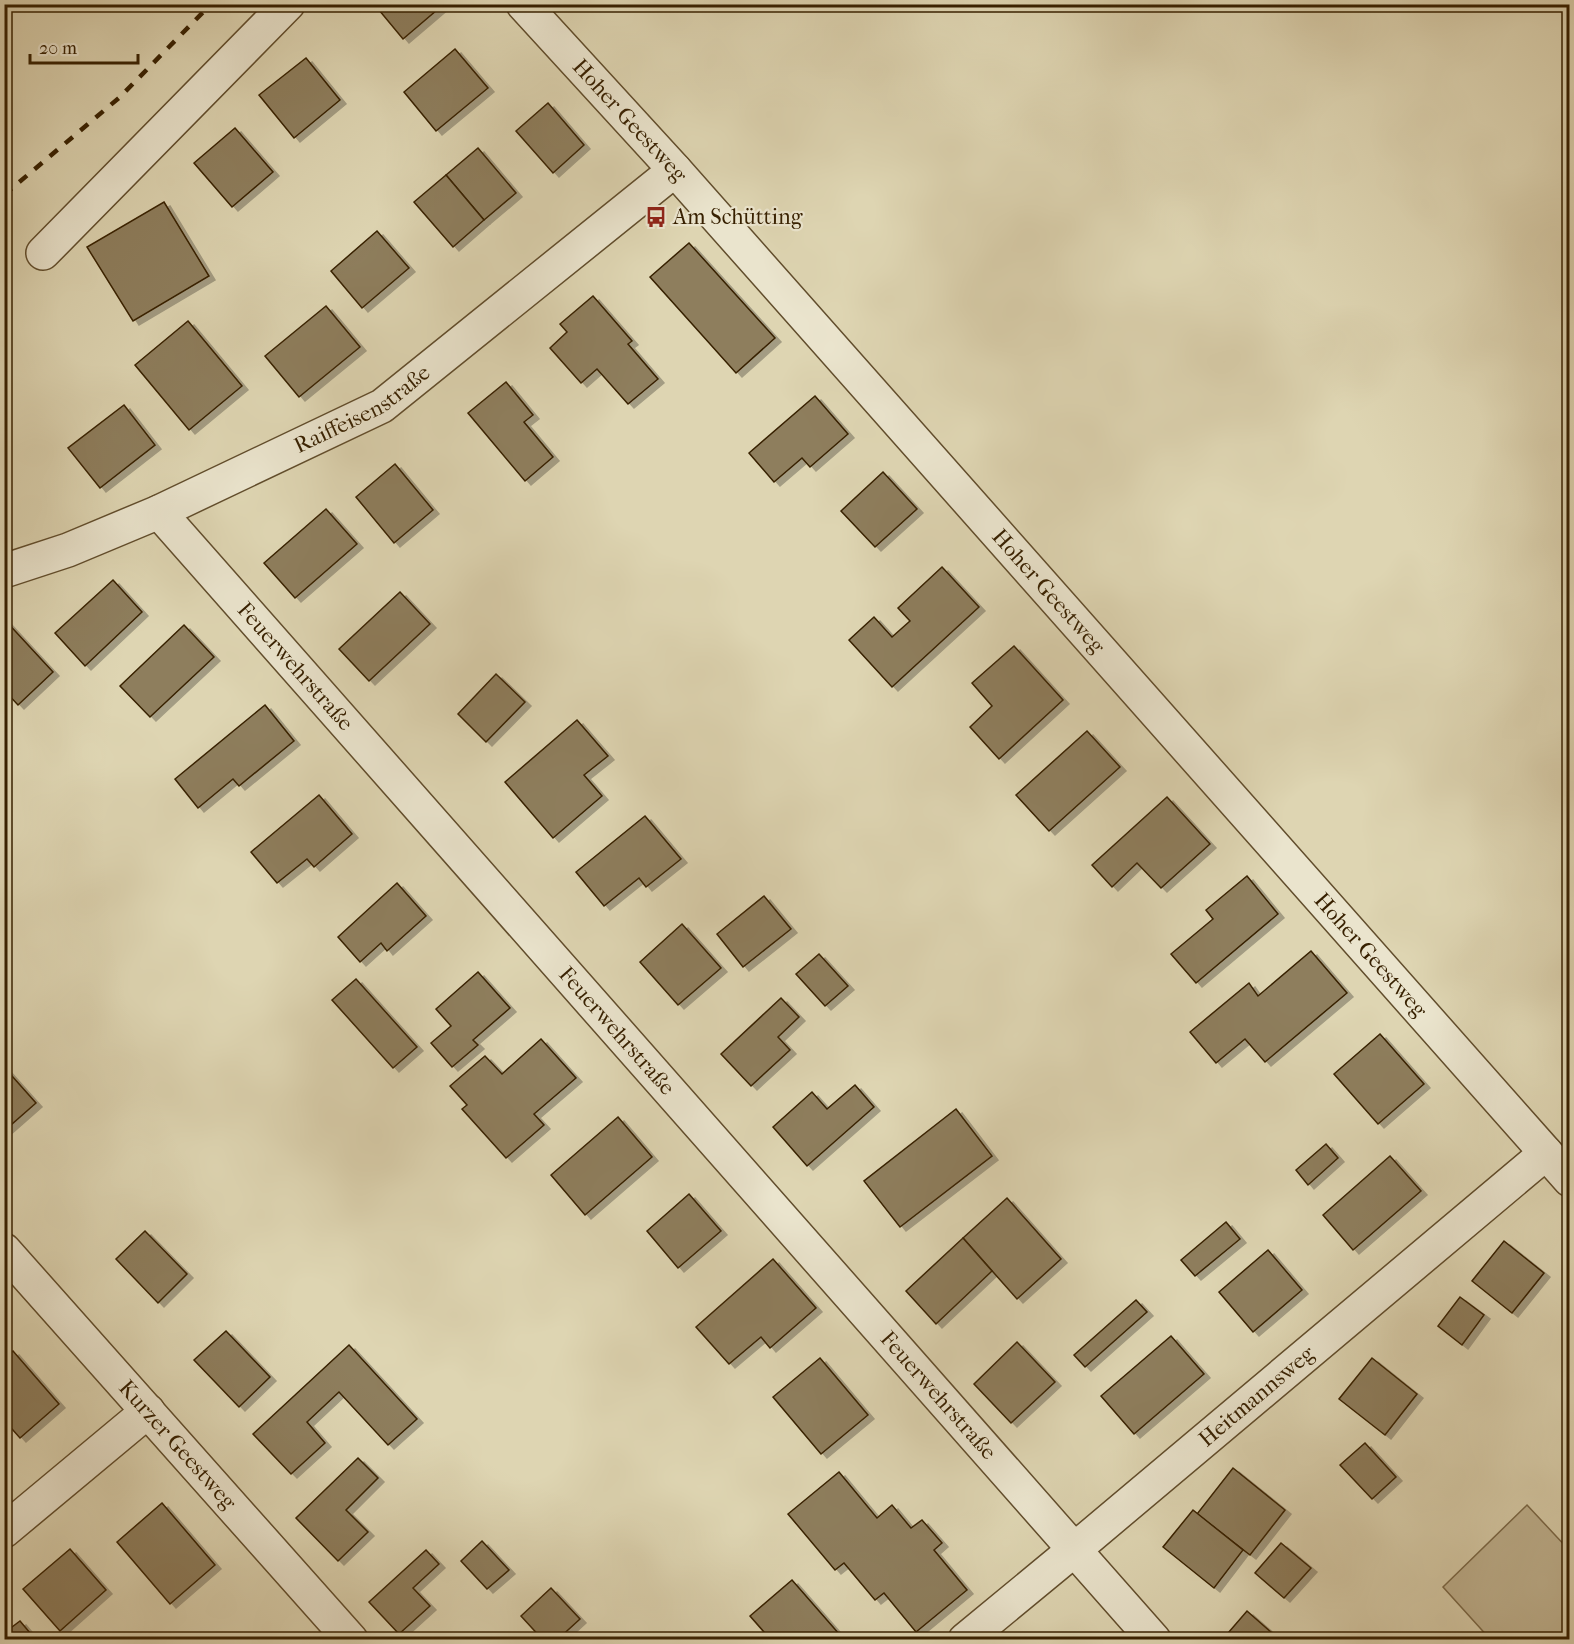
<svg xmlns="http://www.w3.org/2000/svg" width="1574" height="1644" font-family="'IM FELL French Canon',serif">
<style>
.green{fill:#c2b694;stroke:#7c6b4a;stroke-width:1.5}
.building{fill:#8e7e5d;stroke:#372000;stroke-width:1.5;filter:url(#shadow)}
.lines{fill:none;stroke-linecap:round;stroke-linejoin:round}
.minor-casing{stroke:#614d2c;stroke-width:36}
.minor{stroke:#eae4cd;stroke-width:33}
.rail{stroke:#372000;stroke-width:4.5;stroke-dasharray:10 10;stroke-linecap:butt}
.labels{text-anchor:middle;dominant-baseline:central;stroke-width:4.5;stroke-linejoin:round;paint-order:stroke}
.street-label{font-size:22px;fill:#372000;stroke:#eae4cd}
.poi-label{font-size:22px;fill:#372000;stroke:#eae4cd;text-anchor:start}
</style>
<defs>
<filter id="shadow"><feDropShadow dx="6" dy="4" stdDeviation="0" flood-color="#0004"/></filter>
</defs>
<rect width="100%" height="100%" fill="#ded5b2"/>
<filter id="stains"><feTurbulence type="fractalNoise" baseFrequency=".00333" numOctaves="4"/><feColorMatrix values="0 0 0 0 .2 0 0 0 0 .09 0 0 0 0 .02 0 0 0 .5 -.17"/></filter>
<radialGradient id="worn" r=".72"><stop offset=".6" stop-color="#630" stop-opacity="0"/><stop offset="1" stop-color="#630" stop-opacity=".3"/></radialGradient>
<polygon class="green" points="1527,1505 1569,1550 1569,1639 1490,1639 1443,1587"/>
<g class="building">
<polygon points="374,4 444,4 403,39"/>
<polygon points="455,49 488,88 436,131 404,92"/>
<polygon points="306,58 340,100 294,138 259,95"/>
<polygon points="548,103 584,145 553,173 516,131"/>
<polygon points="235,128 273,172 232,207 194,163"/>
<polygon points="478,148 516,193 484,220 446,175"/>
<polygon points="446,175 484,220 453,247 414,202"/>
<polygon points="164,202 209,276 133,321 87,247"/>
<polygon points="377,231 409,268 362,308 331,271"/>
<polygon points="689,243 775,338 736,373 650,277"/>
<polygon points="593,296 632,341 628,344 658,379 628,404 597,369 581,383 550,348 567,332 560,324"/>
<polygon points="326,306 360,347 299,397 265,356"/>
<polygon points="188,321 242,386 189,430 135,365"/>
<polygon points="506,382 533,415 524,422 553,457 525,481 468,413"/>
<polygon points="815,396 848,434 810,467 802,458 774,482 749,453"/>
<polygon points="124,405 155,445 100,488 68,448"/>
<polygon points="395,464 433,510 394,543 356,497"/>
<polygon points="883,472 917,509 875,547 841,511"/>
<polygon points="326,509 357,544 295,598 264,563"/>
<polygon points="942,567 979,607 892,687 849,640 874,617 892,637 910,621 898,608"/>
<polygon points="113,580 142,612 85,666 55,633"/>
<polygon points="400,592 430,624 369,681 339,649"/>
<polygon points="4,619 53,672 18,705 4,690"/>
<polygon points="184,625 214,657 150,717 120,686"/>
<polygon points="1014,646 1063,700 999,759 970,727 992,706 972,683"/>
<polygon points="496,674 525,702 486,742 458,714"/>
<polygon points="265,705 294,741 239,786 233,779 198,808 175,779"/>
<polygon points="577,720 608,756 584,775 602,796 553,838 505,782"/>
<polygon points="1087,731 1120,767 1049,831 1016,795"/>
<polygon points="319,795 352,834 314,867 307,859 277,883 251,852"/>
<polygon points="1167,797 1210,844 1161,888 1137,863 1112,887 1092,865"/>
<polygon points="645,816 681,859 646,887 639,878 604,906 576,872"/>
<polygon points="1247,876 1278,914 1196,983 1171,954 1213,919 1206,910"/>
<polygon points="397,883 426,916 387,951 381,943 360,962 338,937"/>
<polygon points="764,896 791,929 743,967 717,934"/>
<polygon points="682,924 721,968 678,1005 640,962"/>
<polygon points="1311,951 1347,993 1265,1062 1245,1039 1216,1063 1190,1032 1249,983 1258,996"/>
<polygon points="819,954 848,986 825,1006 796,974"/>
<polygon points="478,972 510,1008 473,1040 478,1045 452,1067 431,1043 451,1026 436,1009"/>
<polygon points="356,979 417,1047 393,1068 332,1000"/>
<polygon points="781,998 799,1017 778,1037 790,1050 751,1086 721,1054"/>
<polygon points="1380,1034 1424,1084 1378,1124 1334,1074"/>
<polygon points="541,1039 576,1078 534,1114 544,1125 506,1158 462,1109 467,1105 450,1086 485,1056 502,1074"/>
<polygon points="4,1067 36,1103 4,1131"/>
<polygon points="855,1085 874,1107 807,1166 773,1127 812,1092 827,1109"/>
<polygon points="956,1109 992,1156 900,1227 864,1181"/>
<polygon points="618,1117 652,1157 585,1215 551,1175"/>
<polygon points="1326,1144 1338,1158 1308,1185 1296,1170"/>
<polygon points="1390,1156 1421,1191 1353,1250 1323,1215"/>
<polygon points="689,1194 721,1231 678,1268 647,1231"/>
<polygon points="1007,1198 1061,1259 1017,1299 963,1238"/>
<polygon points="1226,1222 1240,1239 1195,1276 1181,1260"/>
<polygon points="145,1231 187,1274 158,1303 116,1259"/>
<polygon points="963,1238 992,1271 936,1324 906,1291"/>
<polygon points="1504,1241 1544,1273 1512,1313 1472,1281"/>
<polygon points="1268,1250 1302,1290 1253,1332 1219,1292"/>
<polygon points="773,1259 816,1308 770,1348 761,1337 729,1364 696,1327"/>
<polygon points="1460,1297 1484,1315 1462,1345 1438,1326"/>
<polygon points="1136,1300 1147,1312 1085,1367 1074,1355"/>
<polygon points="226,1331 270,1377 239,1407 194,1360"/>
<polygon points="1171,1336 1204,1374 1134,1434 1101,1396"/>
<polygon points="1017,1342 1055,1382 1011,1423 974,1384"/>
<polygon points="349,1345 417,1419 388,1445 339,1392 307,1422 325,1443 291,1474 253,1434"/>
<polygon points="13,1351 59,1404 20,1438 4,1420 4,1358"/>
<polygon points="820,1358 868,1415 821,1454 773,1397"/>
<polygon points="1372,1358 1417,1394 1385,1435 1339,1399"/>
<polygon points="1365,1443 1396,1477 1372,1499 1340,1465"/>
<polygon points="358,1458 378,1478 346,1510 368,1532 338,1561 296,1518"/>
<polygon points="1233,1468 1285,1510 1250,1555 1197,1514"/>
<polygon points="839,1472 877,1518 892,1505 911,1528 922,1520 942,1543 934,1550 967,1590 916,1632 884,1593 875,1600 844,1563 835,1570 788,1514"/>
<polygon points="162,1503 215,1565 170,1604 117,1542"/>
<polygon points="1193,1510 1243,1550 1214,1588 1163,1547"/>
<polygon points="482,1541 509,1570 487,1589 461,1561"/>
<polygon points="1281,1543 1311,1568 1284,1598 1255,1573"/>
<polygon points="70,1549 106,1590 60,1631 23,1589"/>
<polygon points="426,1550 439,1564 413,1588 430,1606 399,1634 369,1602"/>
<polygon points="792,1580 840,1635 835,1640 771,1640 750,1616"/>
<polygon points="551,1588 580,1619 557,1640 543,1640 521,1616"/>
<polygon points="1247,1611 1280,1640 1222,1640"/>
<polygon points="20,1621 36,1640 4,1640 4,1633"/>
</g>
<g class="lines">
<defs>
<g id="minor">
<path id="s1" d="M523,4L675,170L1570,1180"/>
<polyline points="43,253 288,4"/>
<path id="s2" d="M159,512L1154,1640"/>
<path id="s3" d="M4,571L68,550L159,512L382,406L675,170"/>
<path id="s4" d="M4,1250L351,1640"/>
<polyline points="4,1531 148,1411"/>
<path id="s5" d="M965,1640L1074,1550L1546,1153"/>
</g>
</defs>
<use href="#minor" class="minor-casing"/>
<use href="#minor" class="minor"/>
<polyline class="rail" points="4,195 120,97 211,4"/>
</g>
<defs>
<symbol id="bus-bare" viewBox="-9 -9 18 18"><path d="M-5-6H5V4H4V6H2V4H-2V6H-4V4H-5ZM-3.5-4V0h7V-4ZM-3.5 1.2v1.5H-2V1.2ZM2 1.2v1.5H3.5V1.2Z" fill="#8f2418" stroke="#eae4cd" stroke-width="2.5" paint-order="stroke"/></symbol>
</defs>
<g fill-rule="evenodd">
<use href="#bus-bare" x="641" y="202" width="30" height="30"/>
</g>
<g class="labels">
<g class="street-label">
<text stroke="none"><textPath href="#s1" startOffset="158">Hoher Geestweg</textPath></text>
<text stroke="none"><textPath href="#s3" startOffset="394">Raiffeisenstraße</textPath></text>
<text stroke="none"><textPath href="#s1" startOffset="788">Hoher Geestweg</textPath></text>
<text stroke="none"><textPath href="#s2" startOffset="206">Feuerwehrstraße</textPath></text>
<text stroke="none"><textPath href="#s1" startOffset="1274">Hoher Geestweg</textPath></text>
<text stroke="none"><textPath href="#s2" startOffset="692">Feuerwehrstraße</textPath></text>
<text stroke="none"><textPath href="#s2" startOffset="1178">Feuerwehrstraße</textPath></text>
<text stroke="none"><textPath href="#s5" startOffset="380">Heitmannsweg</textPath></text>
<text stroke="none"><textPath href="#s4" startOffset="261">Kurzer Geestweg</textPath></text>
</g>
<g class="poi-label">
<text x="673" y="217">Am Schütting</text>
</g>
</g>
<rect width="1574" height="1644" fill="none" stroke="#ded5b2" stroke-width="24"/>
<rect x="6" y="6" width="1562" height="1632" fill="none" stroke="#372000" stroke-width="3"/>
<rect x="12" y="12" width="1550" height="1620" fill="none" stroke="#372000" stroke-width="1.5"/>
<path d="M30 54v9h108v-9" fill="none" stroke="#372000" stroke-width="3"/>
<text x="39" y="54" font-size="18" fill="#372000" stroke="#eae4cd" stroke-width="4.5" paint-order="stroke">20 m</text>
<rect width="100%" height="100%" filter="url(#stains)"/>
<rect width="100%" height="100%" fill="url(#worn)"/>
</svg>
